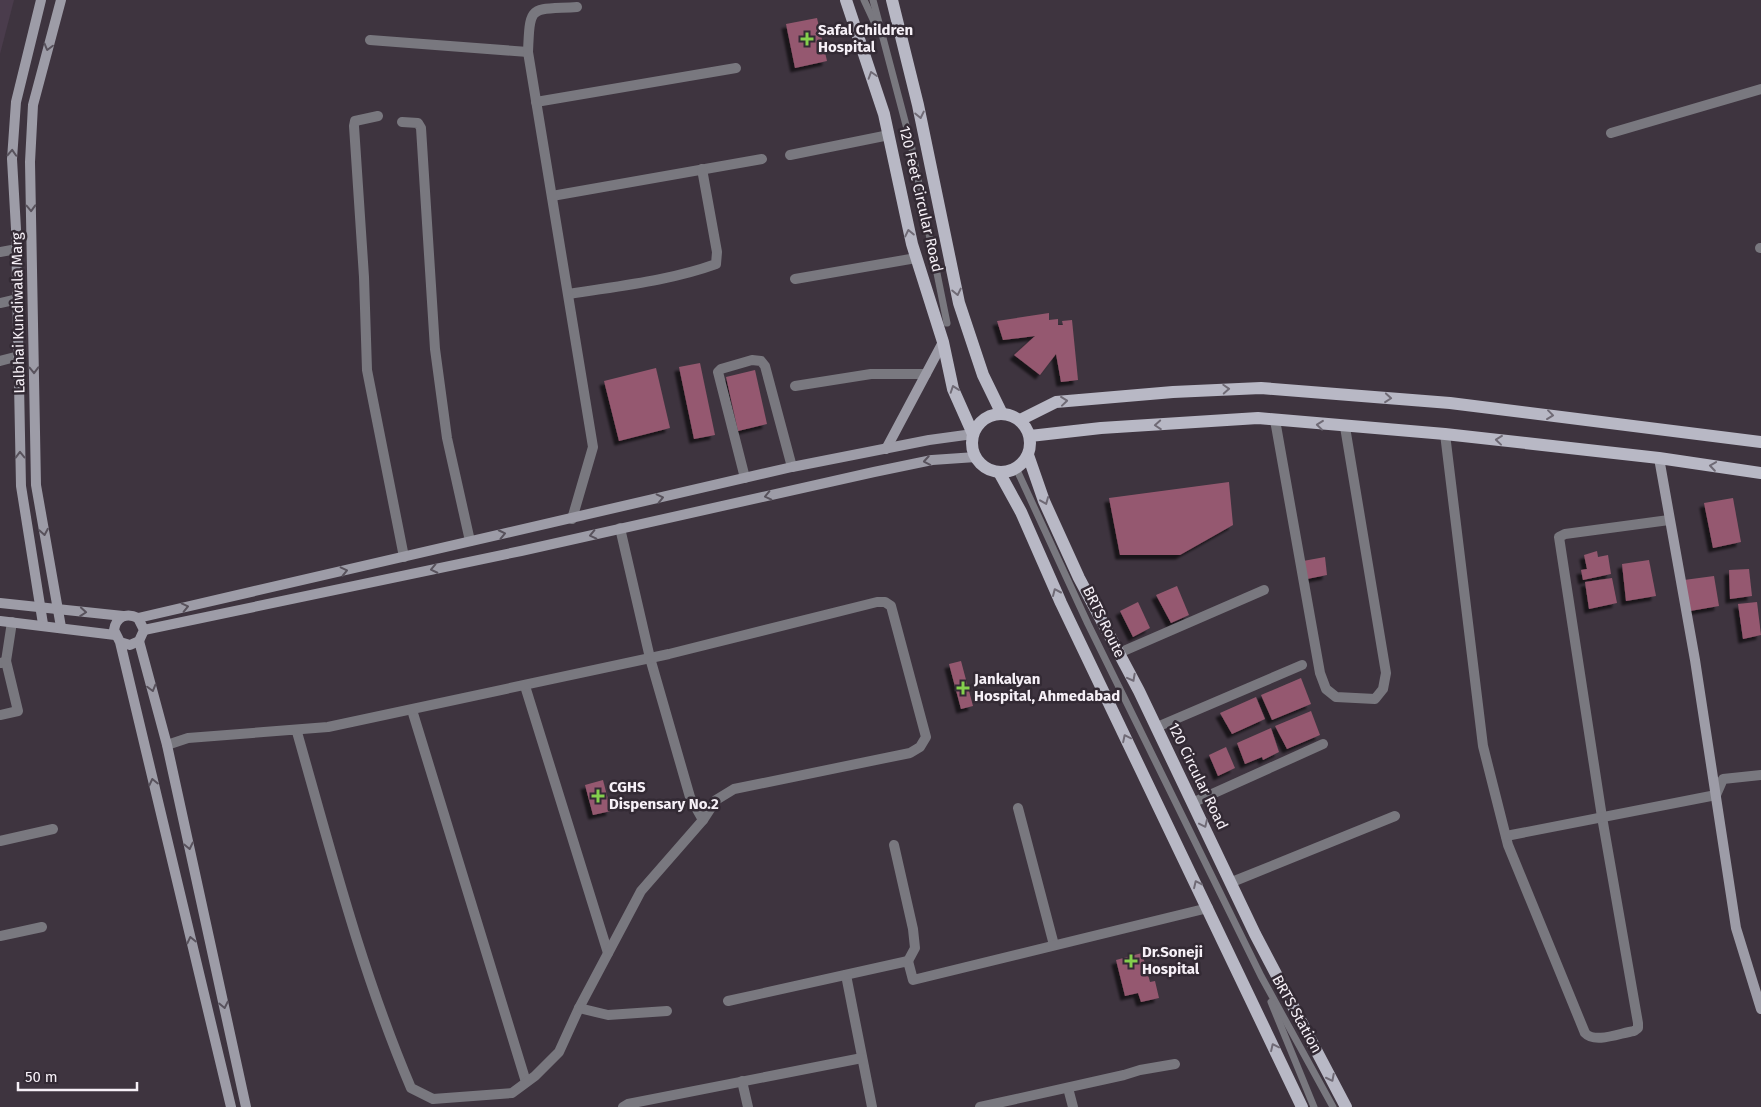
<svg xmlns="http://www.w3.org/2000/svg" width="1761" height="1107" font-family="'Fira Sans',sans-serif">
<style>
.built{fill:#4a3c4c}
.building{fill:#95596f;filter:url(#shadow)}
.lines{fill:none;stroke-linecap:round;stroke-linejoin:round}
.lane{stroke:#79787f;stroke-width:7}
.street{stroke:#79787f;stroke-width:10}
.secondary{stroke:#9d9ca7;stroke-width:10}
.primary{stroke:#b8b8c5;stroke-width:12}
.oneway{stroke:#58525c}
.oneway2{stroke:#6f6a75}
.poi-dot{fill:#84cf4d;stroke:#332a34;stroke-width:2}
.labels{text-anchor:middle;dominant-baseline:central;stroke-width:5;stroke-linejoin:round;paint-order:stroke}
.poi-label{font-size:15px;font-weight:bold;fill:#f6f0f7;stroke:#332a34;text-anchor:start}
.street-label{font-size:15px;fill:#f6f0f7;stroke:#332a34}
</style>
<defs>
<filter id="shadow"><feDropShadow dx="-4.5" dy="4.5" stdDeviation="1" flood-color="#0009"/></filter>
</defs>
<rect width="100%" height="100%" fill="#3e343f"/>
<polygon class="built" points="0,0 14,0 0,54"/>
<g class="building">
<polygon points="817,18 827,61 795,68 786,24"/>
<polygon points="1049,313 1049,320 1058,319 1058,325 1063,325 1062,321 1072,320 1078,380 1061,382 1056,354 1040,375 1014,355 1035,336 1003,340 997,321"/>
<polygon points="700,363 715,435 694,439 679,367"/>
<polygon points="656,368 670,428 619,441 604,381"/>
<polygon points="755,370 767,424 738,431 726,377"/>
<polygon points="1229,482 1233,525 1180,555 1120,555 1109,498"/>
<polygon points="1733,498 1741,542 1713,548 1704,503"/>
<polygon points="1597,551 1598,557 1608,555 1611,574 1583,580 1581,570 1587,569 1584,555"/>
<polygon points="1325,557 1327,575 1307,579 1303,561"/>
<polygon points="1649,560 1656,596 1626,601 1622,564"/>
<polygon points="1749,569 1752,596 1730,599 1729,570"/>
<polygon points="1714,576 1719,606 1690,611 1684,580"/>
<polygon points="1612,578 1617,603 1589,609 1585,582"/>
<polygon points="1177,586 1189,615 1171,623 1156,595"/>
<polygon points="1138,602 1150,628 1133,637 1120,611"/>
<polygon points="1757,602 1761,635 1743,639 1738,604"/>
<polygon points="961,661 973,706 961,709 949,664"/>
<polygon points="1301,678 1311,704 1272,720 1261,695"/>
<polygon points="1256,697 1265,719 1232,734 1220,713"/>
<polygon points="1311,711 1320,735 1287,749 1275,726"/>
<polygon points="1271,728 1279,752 1263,760 1262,757 1245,764 1237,743"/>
<polygon points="1226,747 1235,768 1218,776 1209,755"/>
<polygon points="603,780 611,811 593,815 585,785"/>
<polygon points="1142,953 1150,982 1155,981 1159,998 1141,1002 1138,993 1125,996 1116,960"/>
</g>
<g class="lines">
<g class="lane">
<polyline points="864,0 877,28"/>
<polyline points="873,0 911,144 947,323"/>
<polyline points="1016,468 1088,624 1261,976 1333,1107"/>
<polyline points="1271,1002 1314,1107"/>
</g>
<g class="street">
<polyline points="370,40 528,52"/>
<polyline points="536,102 736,68"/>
<polyline points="378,116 355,121 354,126 364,277 367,370 404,557"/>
<polyline points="402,122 418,123 421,128 435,349 447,438 470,541"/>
<polyline points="1611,133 1761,89"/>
<polyline points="790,155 889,135"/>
<polyline points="552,196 762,159"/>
<polyline points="1760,248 1761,248"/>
<polyline points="0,252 17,249"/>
<polyline points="795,279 916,258"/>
<path d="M569,294C618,286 669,281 716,264L717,252L702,169"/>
<polyline points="0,303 18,299"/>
<polyline points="0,361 19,356"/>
<polyline points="795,386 871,374 926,374"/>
<polyline points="1275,420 1320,673 1326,689 1336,697 1375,699 1383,689 1386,673 1345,427"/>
<path d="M1445,434L1483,746L1508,845L1585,1033C1595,1044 1620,1033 1634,1031L1638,1028V1023L1602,817L1559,537L1565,534L1669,520"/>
<polyline points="745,478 718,372 721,369 752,360 761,361 765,366 792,467"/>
<path d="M572,519L593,447L528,52C530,3 530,10 577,7"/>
<polyline points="620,528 650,658 690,797 703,820"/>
<polyline points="1119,653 1264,590"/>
<polyline points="1,663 6,661 12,622"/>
<polyline points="525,686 608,953"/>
<polyline points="412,710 526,1082"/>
<polyline points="0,715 18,711 6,661"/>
<polyline points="1157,727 1302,665"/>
<path d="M167,745L188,738L328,727L669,654L877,602H885L891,606L926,737L920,747L910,753L734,789L716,800L703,820L641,891L579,1008L559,1052L535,1076L512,1093L433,1099L411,1088C362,973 331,852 297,732"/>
<polyline points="1192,803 1323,744"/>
<polyline points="1018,808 1054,945"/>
<polyline points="1506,836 1716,795 1723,779 1761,775"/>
<polyline points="0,841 53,829"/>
<polyline points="894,845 913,929 915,948 908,961"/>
<polyline points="1232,882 1395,816"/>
<polyline points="0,936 42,927"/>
<polyline points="846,975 872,1107"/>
<polyline points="728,1001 908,961 913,980 1208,908"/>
<polyline points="579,1008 608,1015 667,1011"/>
<polyline points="742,1081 748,1107"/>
<polyline points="1068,1088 1073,1107"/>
<polyline points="623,1107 628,1104 862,1058"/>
<polyline points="980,1107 1124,1075 1140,1070 1175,1064"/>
</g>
<g class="secondary">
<polyline points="41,0 16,102 12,159 16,229 21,486 43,624"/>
<polyline points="886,449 943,342"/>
<polyline points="1659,458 1695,660 1736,928 1761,1009"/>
<polyline points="0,603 123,616"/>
<polyline points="138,618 792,467 929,440 973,434"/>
<polyline points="0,621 115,635"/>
<polyline points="61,627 36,485 30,162 33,105 61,0"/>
<polyline points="144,630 521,551 874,472 932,460 976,457"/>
<polyline points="139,641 167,745 246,1107"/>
<path d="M120,642L130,645L139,641L144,630L138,618C126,612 116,617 114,630L120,642L231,1107"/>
</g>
<g class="primary">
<polyline points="846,0 884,114 912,244 943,342 953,389 973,434"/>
<polyline points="892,0 918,105 959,303 983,375 1002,414"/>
<circle cx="1001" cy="443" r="29"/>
<polyline points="1020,420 1056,402 1173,392 1261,388 1450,403 1761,442"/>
<polyline points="1030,436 1101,428 1258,418 1445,434 1659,458 1761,473"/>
<polyline points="1028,455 1044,501 1079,578 1139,691 1255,934 1346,1107"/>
<polyline points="999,472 1021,512 1061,603 1302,1107"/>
</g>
</g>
<defs><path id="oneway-chevron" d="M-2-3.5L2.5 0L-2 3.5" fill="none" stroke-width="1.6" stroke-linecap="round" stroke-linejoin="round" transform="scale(1.25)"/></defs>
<g class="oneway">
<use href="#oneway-chevron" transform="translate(48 47) rotate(105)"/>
<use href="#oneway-chevron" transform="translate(12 153) rotate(-87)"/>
<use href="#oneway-chevron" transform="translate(31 208) rotate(88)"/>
<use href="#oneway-chevron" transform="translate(34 370) rotate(89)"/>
<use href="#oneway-chevron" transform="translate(20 455) rotate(-91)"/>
<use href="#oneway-chevron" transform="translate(927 461) rotate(170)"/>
<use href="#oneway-chevron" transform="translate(768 496) rotate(167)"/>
<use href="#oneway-chevron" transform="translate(660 498) rotate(-13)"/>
<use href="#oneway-chevron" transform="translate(44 532) rotate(80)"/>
<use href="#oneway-chevron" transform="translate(502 534) rotate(-12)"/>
<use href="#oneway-chevron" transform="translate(593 535) rotate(167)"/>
<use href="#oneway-chevron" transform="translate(434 569) rotate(168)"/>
<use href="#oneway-chevron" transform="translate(344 571) rotate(-13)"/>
<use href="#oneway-chevron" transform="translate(185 607) rotate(-13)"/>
<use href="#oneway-chevron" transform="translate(83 612) rotate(5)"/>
<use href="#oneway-chevron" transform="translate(152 688) rotate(75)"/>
<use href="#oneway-chevron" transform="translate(153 782) rotate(-103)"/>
<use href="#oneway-chevron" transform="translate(189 846) rotate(78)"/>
<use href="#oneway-chevron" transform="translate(191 940) rotate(-103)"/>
<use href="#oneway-chevron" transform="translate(224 1005) rotate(78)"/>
</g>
<g class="oneway2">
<use href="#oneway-chevron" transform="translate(872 75) rotate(-108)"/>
<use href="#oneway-chevron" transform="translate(920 115) rotate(78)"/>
<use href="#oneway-chevron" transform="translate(909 233) rotate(-102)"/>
<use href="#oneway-chevron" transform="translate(957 292) rotate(78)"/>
<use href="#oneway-chevron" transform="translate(954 389) rotate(-109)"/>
<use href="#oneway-chevron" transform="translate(1226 389) rotate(-3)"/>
<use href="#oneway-chevron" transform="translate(1388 398) rotate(5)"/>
<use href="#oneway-chevron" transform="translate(1064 401) rotate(-6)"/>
<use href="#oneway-chevron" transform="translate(1550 415) rotate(7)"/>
<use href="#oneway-chevron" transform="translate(1158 425) rotate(176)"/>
<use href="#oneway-chevron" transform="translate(1320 425) rotate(-174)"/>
<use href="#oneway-chevron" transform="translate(1499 440) rotate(-174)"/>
<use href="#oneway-chevron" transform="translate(1713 466) rotate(-172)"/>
<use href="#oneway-chevron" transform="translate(1045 501) rotate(68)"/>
<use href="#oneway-chevron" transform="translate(1056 592) rotate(-114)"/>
<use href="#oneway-chevron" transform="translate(1132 678) rotate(62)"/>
<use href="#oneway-chevron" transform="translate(1126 738) rotate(-116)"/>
<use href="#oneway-chevron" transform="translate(1204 824) rotate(65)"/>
<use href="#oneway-chevron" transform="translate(1197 884) rotate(-115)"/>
<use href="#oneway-chevron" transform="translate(1274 1047) rotate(-115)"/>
<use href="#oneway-chevron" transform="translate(1331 1078) rotate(63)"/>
</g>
<g class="poi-dot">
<path d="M804.5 31.5h5v5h5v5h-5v5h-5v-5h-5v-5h5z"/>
<path d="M960.5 680.5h5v5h5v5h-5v5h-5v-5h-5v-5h5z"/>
<path d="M595.5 788.5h5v5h5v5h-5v5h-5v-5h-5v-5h5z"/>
<path d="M1128.5 953.5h5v5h5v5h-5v5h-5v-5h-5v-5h5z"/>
</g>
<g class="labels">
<g class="poi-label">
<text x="818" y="30">Safal Children<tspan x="818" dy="17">Hospital</tspan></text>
<text x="974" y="679">Jankalyan<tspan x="974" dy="17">Hospital, Ahmedabad</tspan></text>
<text x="609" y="787">CGHS<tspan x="609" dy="17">Dispensary No.2</tspan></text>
<text x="1142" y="952">Dr.Soneji<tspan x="1142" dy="17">Hospital</tspan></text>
</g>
<g class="street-label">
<text transform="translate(921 199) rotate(77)">120 Feet Circular Road</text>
<text transform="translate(18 313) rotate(-91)">Lalbhai Kundiwala Marg</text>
<text transform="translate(1104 622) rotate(64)">BRTS Route</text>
<text transform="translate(1198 776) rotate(64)">120 Circular Road</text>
<text transform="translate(1297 1014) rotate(61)">BRTS Station</text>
</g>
</g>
<path d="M18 1082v8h119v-8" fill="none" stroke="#f6f0f7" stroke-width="2.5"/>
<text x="25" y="1082" font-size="15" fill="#f6f0f7" stroke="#332a34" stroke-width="4" paint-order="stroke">50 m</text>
</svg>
